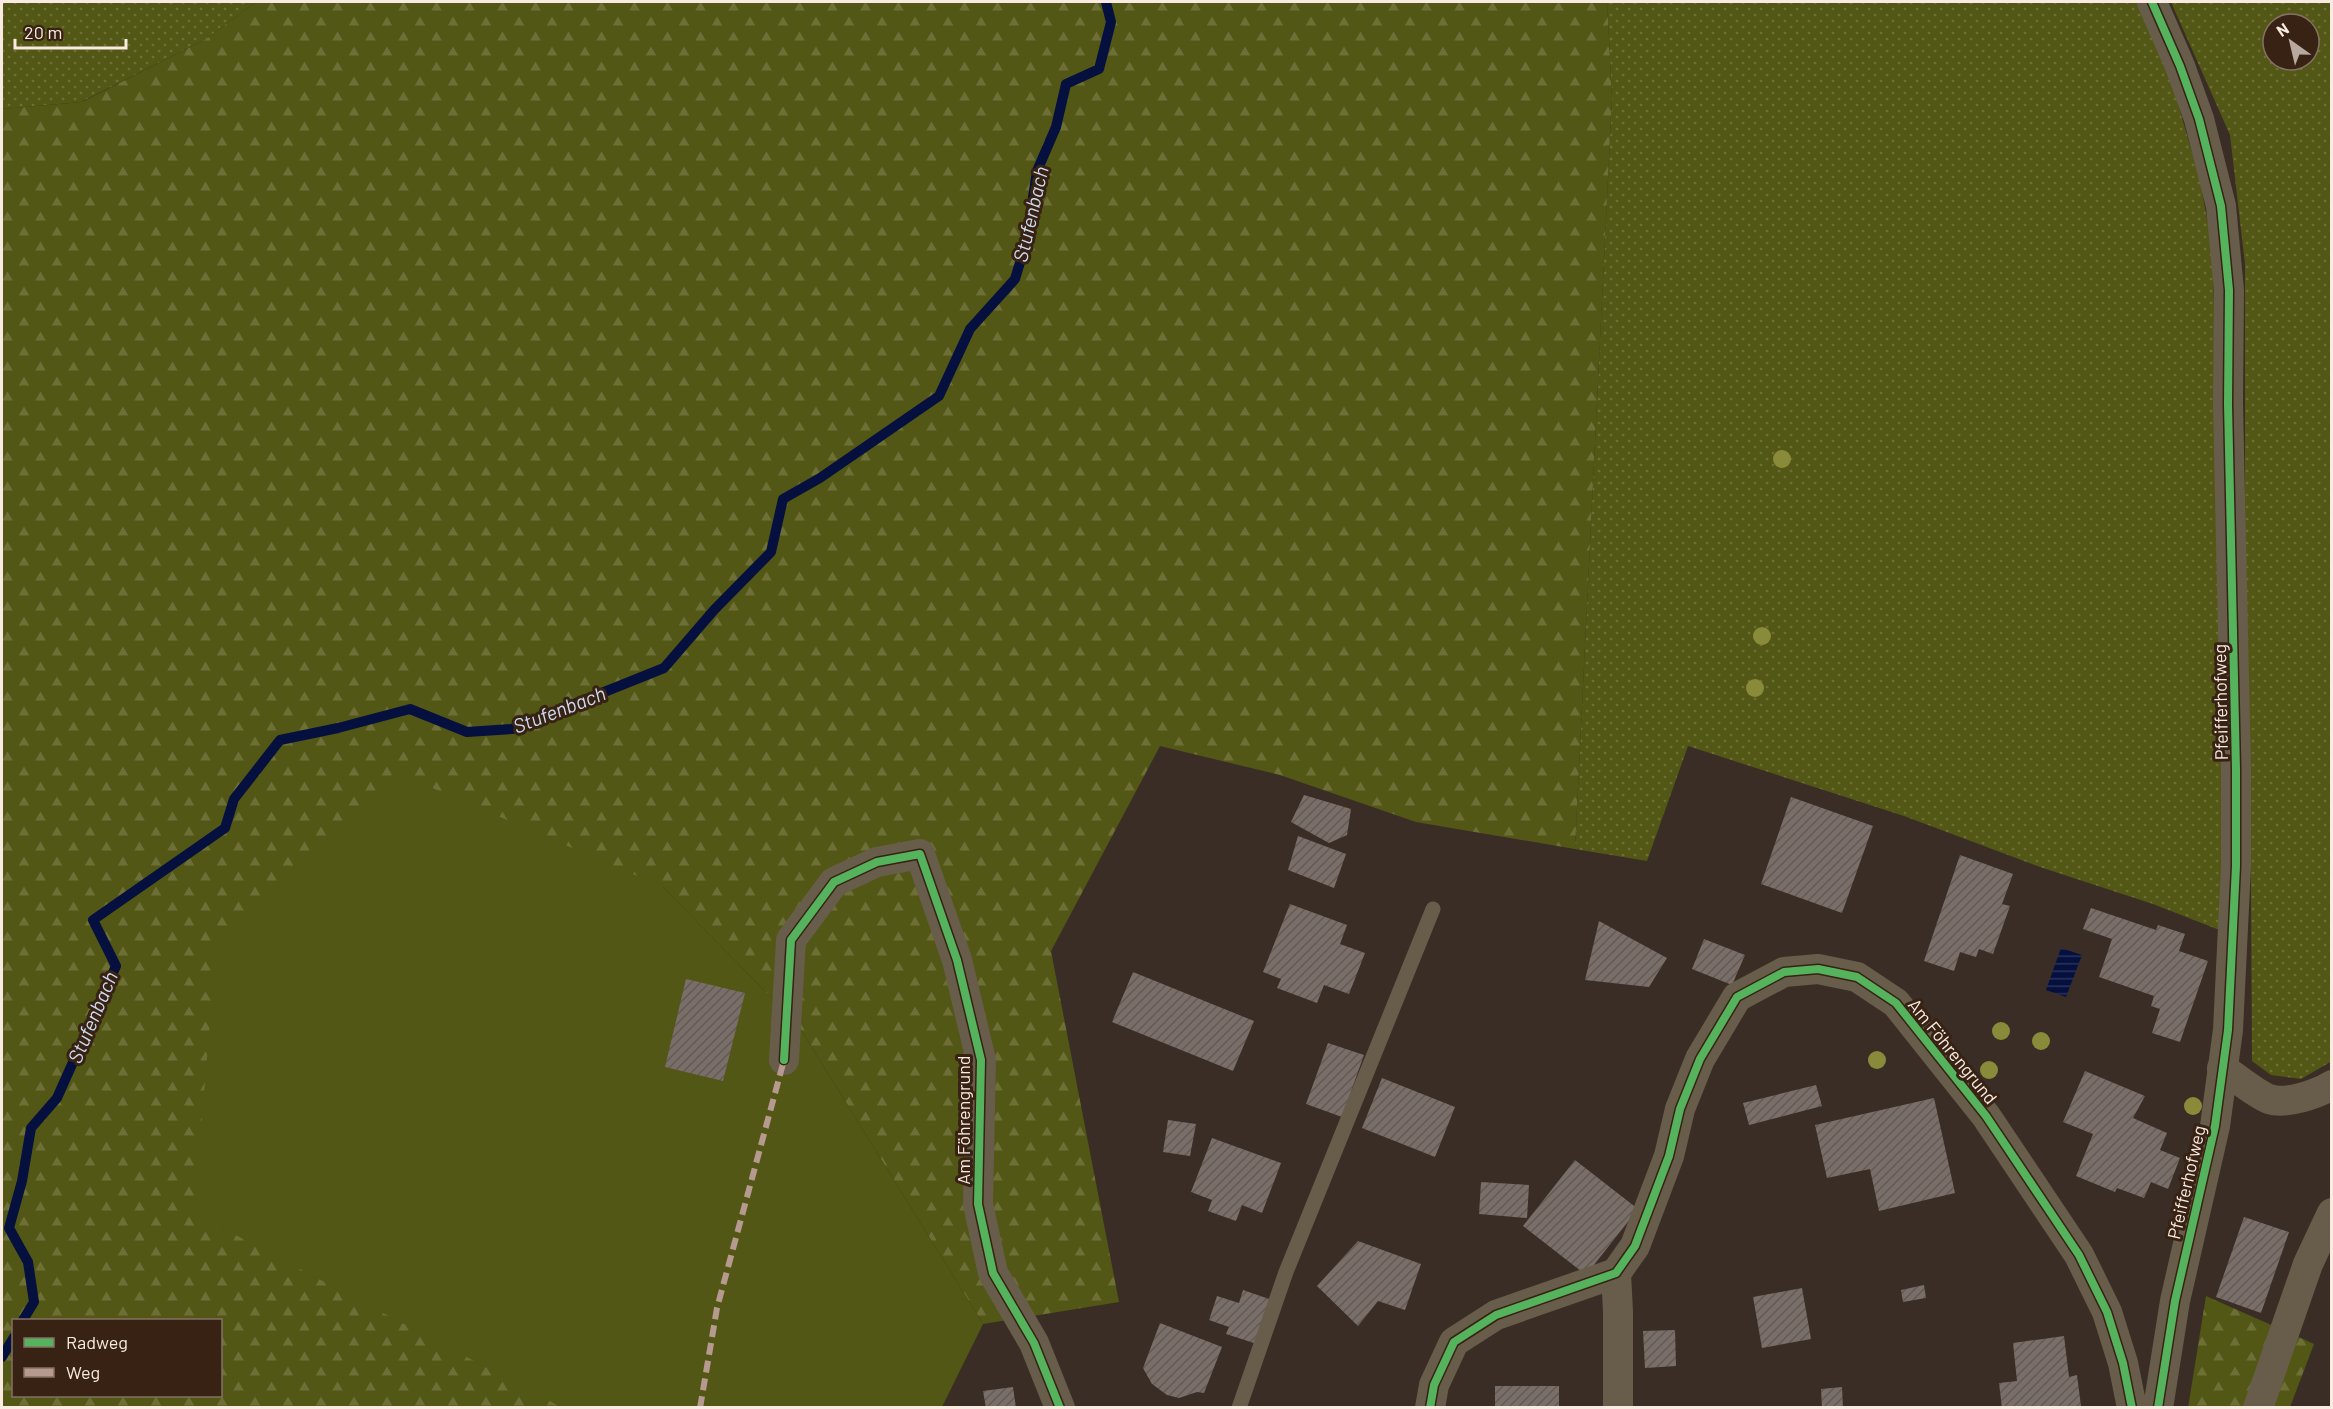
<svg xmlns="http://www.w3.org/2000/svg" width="2333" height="1409" font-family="Barlow,sans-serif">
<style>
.grass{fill:url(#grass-dots);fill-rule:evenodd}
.forest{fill:url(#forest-firs);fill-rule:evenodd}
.green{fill:#535715}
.water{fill:url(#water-rules)}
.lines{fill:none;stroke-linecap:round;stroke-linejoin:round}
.stream{stroke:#05103f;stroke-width:10}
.building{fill:url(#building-hatch)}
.lane{stroke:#685d4a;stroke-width:15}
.street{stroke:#685d4a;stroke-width:30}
.quiet{stroke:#b69a8f;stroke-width:6;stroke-dasharray:12 6;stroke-linecap:butt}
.cycleway-casing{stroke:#372213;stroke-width:11}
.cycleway{stroke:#56b35d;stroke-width:8}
.tree{fill:#898b3b}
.labels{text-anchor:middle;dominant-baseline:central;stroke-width:6;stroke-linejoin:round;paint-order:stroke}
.street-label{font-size:18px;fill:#faebe2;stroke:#372213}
.water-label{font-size:20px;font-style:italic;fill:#cedbf0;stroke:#372213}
</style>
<defs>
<pattern id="grass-dots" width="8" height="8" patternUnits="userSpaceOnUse" patternTransform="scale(1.5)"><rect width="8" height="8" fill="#535715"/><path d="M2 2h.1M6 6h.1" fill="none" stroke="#6d6f37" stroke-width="1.8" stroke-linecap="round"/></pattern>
<pattern id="forest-firs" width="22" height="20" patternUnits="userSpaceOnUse" patternTransform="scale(1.5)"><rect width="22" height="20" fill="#535715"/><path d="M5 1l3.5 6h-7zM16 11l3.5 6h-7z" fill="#6d6f37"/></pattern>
<pattern id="water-rules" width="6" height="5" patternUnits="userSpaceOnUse" patternTransform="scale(1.5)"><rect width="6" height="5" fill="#05103f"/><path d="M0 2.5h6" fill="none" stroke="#2a335a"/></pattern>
<pattern id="building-hatch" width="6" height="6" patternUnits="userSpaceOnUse" patternTransform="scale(1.5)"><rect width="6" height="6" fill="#7a6e68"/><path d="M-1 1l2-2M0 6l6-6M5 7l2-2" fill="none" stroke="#625a56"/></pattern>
</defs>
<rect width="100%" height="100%" fill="#3a2d25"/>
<g class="grass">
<polygon points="2,2 256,2 206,39 81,102 2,109"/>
<polygon points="1607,2 2139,2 2163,53 2199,176 2213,251 2221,682 2222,931 2153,904 2043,868 1904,816 1688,746 1647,861 1575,849 1612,97"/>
<path d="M2171,2H2331L2332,1061L2301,1079L2271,1075L2252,1061L2251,889L2245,557V264L2230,135ZM2273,24H2309V60H2273Z"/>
</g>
<g class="forest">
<path d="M256,2H1607L1612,97L1575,849L1416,822L1280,775L1160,746L1051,951L1119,1302L983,1324L798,1025L663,887L553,1402L561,1407L2,1408V109L82,102L206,39ZM14,1320H220V1396H14Z"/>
<polygon points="2206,1296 2314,1344 2290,1407 2188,1408"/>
</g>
<polygon class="green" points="395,772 663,887 798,1025 983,1324 942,1407 561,1407 194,1213 217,939"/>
<polygon class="water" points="2061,948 2082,955 2066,997 2046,990"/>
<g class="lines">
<g class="stream">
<polyline points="23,1320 34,1302 28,1262 9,1228 22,1181 31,1128 57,1098 116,966 93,920 225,828 234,799 280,740 338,728 410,709 467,732 512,729 664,668 714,610 771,552 783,499 820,478 939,396 970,329 1015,279 1026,243 1037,171 1056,127 1066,84 1099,69 1111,22 1106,2"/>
<polyline points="2,1357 14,1337"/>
</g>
</g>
<g class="building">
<polygon points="1304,795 1351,809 1347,835 1329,843 1291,822"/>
<polygon points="1791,797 1873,826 1842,913 1761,884"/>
<polygon points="1298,836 1346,854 1334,888 1288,870"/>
<polygon points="1960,855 2013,874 2002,904 2010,906 1993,954 1979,949 1976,957 1960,952 1954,971 1924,961"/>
<polygon points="1290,904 1347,925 1340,944 1365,953 1349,994 1324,985 1317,1003 1277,988 1281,979 1263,972"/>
<polygon points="2091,908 2156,930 2158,925 2185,934 2179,951 2208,961 2180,1042 2152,1033 2160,1009 2151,1006 2154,996 2099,977 2112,939 2083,929"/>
<polygon points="1599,921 1667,958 1649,987 1585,980"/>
<polygon points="1704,939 1745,955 1732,985 1692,969"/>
<polygon points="1133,972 1254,1021 1233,1071 1112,1022"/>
<polygon points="686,979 745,993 723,1081 665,1067"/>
<polygon points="1328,1043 1364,1055 1342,1117 1306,1104"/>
<polygon points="2085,1071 2145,1096 2133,1118 2167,1133 2160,1150 2180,1158 2168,1189 2151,1182 2144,1198 2117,1188 2115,1192 2076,1176 2093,1134 2063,1122"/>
<polygon points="1382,1078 1455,1107 1435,1157 1362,1128"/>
<polygon points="1816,1085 1822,1106 1749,1125 1743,1103"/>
<polygon points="1934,1098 1955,1193 1879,1211 1870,1169 1827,1178 1815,1125"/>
<polygon points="1168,1120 1196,1124 1190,1156 1163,1152"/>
<polygon points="1212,1138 1281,1163 1262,1213 1242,1205 1236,1221 1208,1211 1212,1200 1191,1192"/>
<polygon points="1575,1160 1638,1209 1586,1275 1523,1226"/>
<polygon points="1481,1182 1529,1185 1527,1218 1479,1214"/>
<polygon points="2244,1217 2289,1232 2261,1313 2216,1297"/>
<polygon points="1358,1241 1421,1264 1405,1310 1378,1301 1358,1326 1317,1286"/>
<polygon points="1924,1285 1926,1298 1903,1302 1901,1290"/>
<polygon points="1802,1288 1811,1339 1762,1348 1753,1297"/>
<polygon points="1243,1290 1272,1300 1257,1344 1226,1334 1229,1327 1209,1320 1217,1296 1239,1303"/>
<polygon points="1160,1323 1222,1347 1204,1393 1197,1392 1179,1398 1167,1395 1152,1384 1148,1377 1143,1368"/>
<polygon points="1675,1330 1676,1366 1645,1368 1643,1331"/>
<polygon points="2064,1336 2069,1377 2077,1375 2081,1406 2002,1408 1999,1383 2017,1381 2013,1343"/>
<rect x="1495" y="1386" width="64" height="22"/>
<polygon points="1013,1387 1016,1408 986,1408 983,1391"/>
<polygon points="1842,1387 1843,1408 1822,1408 1821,1389"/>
</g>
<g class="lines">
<polyline class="lane" points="1239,1408 1286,1272 1433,909"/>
<g class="street">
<polyline points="2152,2 2180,66 2199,119 2221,206 2229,290 2228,404 2236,770 2236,866 2228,1030 2215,1126 2175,1301 2158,1408"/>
<polyline points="784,1060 791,940 834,882 877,862 920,854 957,960 981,1060 978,1204 993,1273 1034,1343 1060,1408"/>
<path d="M2222,1068C2236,1077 2254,1093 2269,1099C2286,1105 2317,1094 2332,1085"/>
<polyline points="1616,1273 1618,1312 1618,1408"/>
<polyline points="1430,1408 1434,1385 1454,1342 1496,1315 1616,1273 1635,1246 1669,1156 1680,1109 1700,1059 1737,997 1784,972 1818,969 1857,977 1896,1003 1986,1116 2079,1255 2107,1312 2123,1363 2132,1408"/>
<polyline points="2258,1408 2308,1264 2332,1213"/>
</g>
<polyline class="quiet" points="700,1408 717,1308 784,1060"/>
<defs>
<g id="cycleway">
<polyline points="2152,2 2180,66 2199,119 2221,206 2229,290 2228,404 2236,770 2236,866 2228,1030 2215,1126 2175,1301 2158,1408"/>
<polyline points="784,1060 791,940 834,882 877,862 920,854 957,960 981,1060 978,1204 993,1273 1034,1343 1060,1408"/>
<polyline points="1430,1408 1434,1385 1454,1342 1496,1315 1616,1273 1635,1246 1669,1156 1680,1109 1700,1059 1737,997 1784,972 1818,969 1857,977 1896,1003 1986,1116 2079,1255 2107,1312 2123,1363 2132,1408"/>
</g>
</defs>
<use href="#cycleway" class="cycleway-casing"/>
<use href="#cycleway" class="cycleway"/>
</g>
<g class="tree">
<circle cx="1782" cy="459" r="9"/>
<circle cx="1762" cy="636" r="9"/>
<circle cx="1755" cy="688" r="9"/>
<circle cx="2001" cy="1031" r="9"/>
<circle cx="2041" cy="1041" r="9"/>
<circle cx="1877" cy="1060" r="9"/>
<circle cx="1989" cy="1070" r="9"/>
<circle cx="2193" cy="1106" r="9"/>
</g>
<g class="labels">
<g class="street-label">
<text transform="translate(2220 702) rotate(-91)">Pfeifferhofweg</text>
<text transform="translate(1953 1051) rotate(51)">Am Föhrengrund</text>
<text transform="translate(963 1120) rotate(-90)">Am Föhrengrund</text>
<text transform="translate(2186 1182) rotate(-77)">Pfeifferhofweg</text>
</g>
<g class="water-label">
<text transform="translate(1030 214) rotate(-77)">Stufenbach</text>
<text transform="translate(559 709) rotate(-21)">Stufenbach</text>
<text transform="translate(92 1017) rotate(-67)">Stufenbach</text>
</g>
</g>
<rect width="2333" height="1409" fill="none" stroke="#faebe2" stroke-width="6"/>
<rect x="12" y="1319" width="210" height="78" fill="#372213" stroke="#857266" stroke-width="1.5"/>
<rect x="24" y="1338" width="30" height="9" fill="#56b35d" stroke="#857266" stroke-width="1.5"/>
<text x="66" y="1349" font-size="18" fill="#faebe2">Radweg</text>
<rect x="24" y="1368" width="30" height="9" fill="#b69a8f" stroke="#857266" stroke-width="1.5"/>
<text x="66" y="1379" font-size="18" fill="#faebe2">Weg</text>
<g transform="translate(2291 42) rotate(326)"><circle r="28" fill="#372213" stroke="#857266" stroke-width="1.5"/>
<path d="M0-4.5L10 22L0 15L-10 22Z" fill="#b7a8a0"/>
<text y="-9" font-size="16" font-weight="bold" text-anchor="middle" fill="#faebe2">N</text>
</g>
<path d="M15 39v9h111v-9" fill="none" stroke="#faebe2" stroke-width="3"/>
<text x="24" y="39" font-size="18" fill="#faebe2" stroke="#372213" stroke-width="4.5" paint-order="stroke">20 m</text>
</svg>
